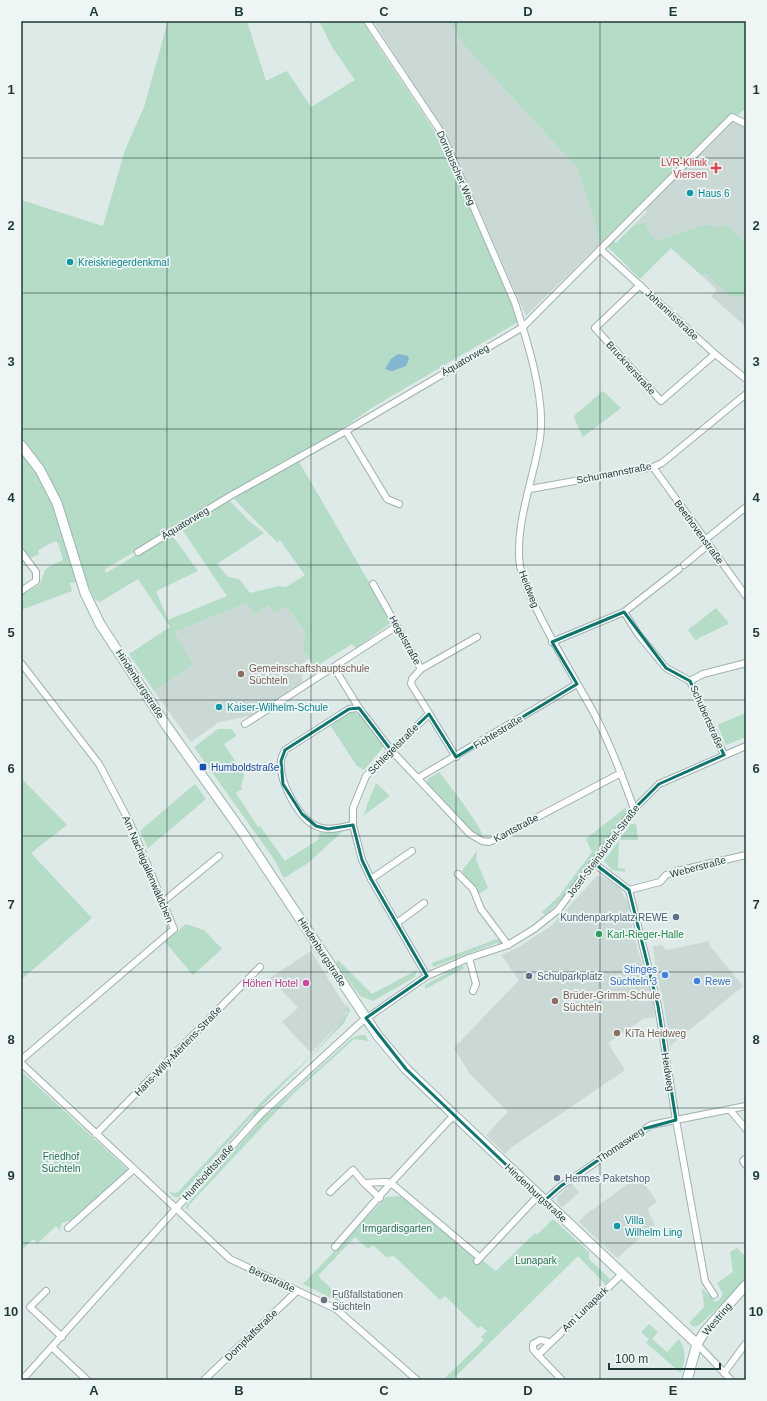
<svg xmlns="http://www.w3.org/2000/svg" width="767" height="1401" font-family="Helvetica,sans-serif">
<style>
.built{fill:#cbd9d6}
.green{fill:#b5dcc7}
.water{fill:#83b5d1}
.lines{fill:none;stroke-linecap:round;stroke-linejoin:round}
.minor-casing{stroke:#a0b1af;stroke-width:8}
.secondary-casing{stroke:#9cb6b1;stroke-width:11}
.minor{stroke:#fff;stroke-width:6}
.secondary{stroke:#fff;stroke-width:9}
.marked{fill:none;stroke:#0f766e;stroke-width:3;stroke-linejoin:round}
.grid{fill:none;stroke:#1f3937;stroke-width:1;stroke-opacity:0.55}
.health-dot{fill:#e0444e;stroke:#edf6f4;stroke-width:1.5}
.culture-dot{fill:#0f9aa8;stroke:#edf6f4;stroke-width:1.5}
.education-dot{fill:#8d6e63;stroke:#edf6f4;stroke-width:1.5}
.transit-dot{fill:#1a4fb4;stroke:#edf6f4;stroke-width:1.5}
.service-dot{fill:#5c6f8a;stroke:#edf6f4;stroke-width:1.5}
.leisure-dot{fill:#2e9e5b;stroke:#edf6f4;stroke-width:1.5}
.shop-dot{fill:#3f7fe0;stroke:#edf6f4;stroke-width:1.5}
.hotel-dot{fill:#d1479c;stroke:#edf6f4;stroke-width:1.5}
.worship-dot{fill:#6b7280;stroke:#edf6f4;stroke-width:1.5}
.labels{text-anchor:middle;dominant-baseline:central;stroke-width:3.5;stroke-linejoin:round;paint-order:stroke}
.health-label{font-size:10px;fill:#be3a42;stroke:#edf6f4;text-anchor:end}
.street-label{font-size:10px;fill:#1f3937;stroke:#edf6f4}
.culture-label{font-size:10px;fill:#0d838f;stroke:#edf6f4;text-anchor:start}
.education-label{font-size:10px;fill:#785e54;stroke:#edf6f4;text-anchor:start}
.transit-label{font-size:10px;fill:#164399;stroke:#edf6f4;text-anchor:start}
.service-label{font-size:10px;fill:#4e5e75;stroke:#edf6f4;text-anchor:start}
.leisure-label{font-size:10px;fill:#27864d;stroke:#edf6f4;text-anchor:start}
.shop-label{font-size:10px;fill:#366cbe;stroke:#edf6f4;text-anchor:end}
.hotel-label{font-size:10px;fill:#b23c85;stroke:#edf6f4;text-anchor:end}
.park-label{font-size:10px;fill:#287053;stroke:#edf6f4}
.worship-label{font-size:10px;fill:#5b616d;stroke:#edf6f4;text-anchor:start}
.neatline{fill:none;stroke:#1f3937;stroke-width:1.5}
.grid-label{font-size:13px;text-anchor:middle;font-weight:bold;fill:#1f3937}
</style>
<rect width="100%" height="100%" fill="#ddeae7"/>
<g class="built">
<polygon points="373,21 449,21 464,45 578,169 601,243 526,316 444,131"/>
<polygon points="734,120 746,127 746,243 727,225 717,227 706,224 659,240 651,235 645,222 633,226 647,212 644,209"/>
<polygon points="705,273 729,296 742,297 746,293 746,327 711,296 717,290 702,276"/>
<polygon points="246,603 255,615 268,605 287,607 305,632 303,650 309,659 299,666 303,672 302,682 251,716 219,722 191,742 154,691 193,664 173,632"/>
<polygon points="597,876 602,876 619,887 628,903 633,932 653,1002 655,1017 643,1019 608,1043 625,1070 512,1147 505,1154 486,1135 508,1112 470,1074 454,1048 519,980 501,955 519,947 552,925"/>
<polygon points="709,941 710,946 743,986 670,1046 664,1005 656,971 653,946 662,945 665,949 668,950"/>
<polygon points="311,951 347,1009 344,1019 311,1053 282,1022 298,1008 270,978"/>
<polygon points="639,1176 657,1202 647,1209 655,1225 617,1258 579,1222 585,1215"/>
<polygon points="572,1183 579,1193 562,1207 557,1203 557,1197"/>
</g>
<g class="green">
<path d="M168,21H247L266,81L287,71L311,107L355,80L332,47L319,21H364L370,34L445,147L513,304L512,307L518,322L373,407L327,439L105,569L106,573L171,534L198,571L156,591L168,620L227,596L181,528L228,499L249,521L264,533L217,564L228,577L239,579L250,593L279,586L286,587L305,575L280,540L277,542L232,497L298,460L392,622L356,648L352,644L315,667L303,650L305,632L287,607H284L274,613L268,605L255,615L246,603L174,632L193,664L154,691L129,654L170,627L138,579L100,602L94,599C80,568 74,534 61,503C52,479 36,458 21,438V200L103,226L125,150L144,107Z"/>
<polygon points="449,21 746,21 746,108 737,116 732,114 601,243 578,169 464,45"/>
<polygon points="645,222 651,235 659,240 706,224 717,227 727,225 746,243 746,293 742,297 729,296 705,273 702,276 671,248 640,279 607,246 613,240 616,243 633,226"/>
<polygon points="603,391 621,408 583,437 574,418 575,415"/>
<polygon points="21,451 41,479 56,510 78,582 70,583 72,591 21,610 22,595 40,584 45,570 50,566 63,560 58,543 55,541 38,550 39,554 31,558 21,547"/>
<polygon points="716,608 728,622 728,624 699,638 696,641 688,630"/>
<polygon points="354,712 360,715 384,746 364,770 357,766 330,725 348,713"/>
<polygon points="746,713 746,737 726,745 718,726 719,724"/>
<polygon points="218,729 232,729 236,736 224,744 244,775 241,787 242,789 236,793 258,827 260,826 285,861 318,840 320,832 343,831 308,863 284,878 274,859 194,747"/>
<path d="M439,772C447,782 484,829 483,838C463,829 442,800 427,783L428,779Z"/>
<polygon points="21,778 67,825 31,853 92,918 21,980"/>
<polygon points="376,783 390,796 364,815 368,802"/>
<polygon points="195,784 206,799 148,848 140,831"/>
<path d="M626,807V814C600,849 577,887 545,915L542,912L559,896L592,852L586,839Z"/>
<polygon points="631,824 636,824 638,840 619,840 618,868 625,869 625,872 612,870 604,861"/>
<polygon points="477,851 476,860 488,888 477,895 462,871"/>
<polygon points="186,924 204,930 222,949 193,975 165,942"/>
<polygon points="497,939 501,939 502,943 498,945 497,943 433,967 432,963"/>
<polygon points="338,960 372,994 417,970 415,977 373,1001 360,996 336,963"/>
<polygon points="461,965 465,968 425,989 425,985"/>
<path d="M345,1003L350,1010L344,1023L263,1105C263,1111 259,1115 252,1116L179,1197H174L168,1191L174,1193L178,1192L265,1098L312,1055L337,1027L347,1013Z"/>
<path d="M359,1035H365L369,1041L354,1039L292,1095L189,1205L188,1210L185,1207L258,1124C259,1118 263,1114 269,1113L352,1038Z"/>
<polygon points="21,1071 128,1170 74,1219 62,1223 60,1227 61,1231 56,1226 38,1243 33,1239 21,1251"/>
<polygon points="403,1196 496,1271 535,1233 537,1235 553,1219 589,1252 589,1259 610,1279 605,1284 578,1256 452,1380 443,1380 484,1340 481,1337 487,1331 481,1326 478,1328 445,1296 440,1300 394,1256 386,1257 373,1245 368,1249 355,1237 318,1276 342,1299 339,1302 303,1284 386,1197"/>
<polygon points="737,1248 746,1257 746,1277 729,1298 699,1325 694,1327 689,1323 704,1307 702,1288 715,1302 719,1300 723,1294 717,1283 733,1272 730,1252"/>
<path d="M649,1324L658,1332L652,1339L667,1352L679,1339C687,1352 685,1360 681,1373L646,1343L649,1339L641,1332Z"/>
</g>
<polygon class="water" points="398,354 408,356 409,359 406,366 392,371 385,369 391,359"/>
<g class="lines">
<defs>
<g id="minor">
<path d="M367,21L441,132L515,303C527,340 546,399 540,438C534,478 514,526 520,566C523,581 530,595 536,608C554,646 576,680 596,717C611,746 623,778 634,809"/>
<polyline points="600,249 715,354 746,379"/>
<polyline points="640,285 595,328 661,401 715,354"/>
<polyline points="346,431 387,499 399,504"/>
<polyline points="653,467 746,596"/>
<polyline points="530,489 653,467 662,463 746,394"/>
<polyline points="705,540 746,507"/>
<polyline points="21,552 36,572 36,581 21,591"/>
<polyline points="138,552 230,496 346,431 523,327 732,117 746,124"/>
<polyline points="684,565 708,545"/>
<polyline points="373,584 421,669 412,679 411,684 456,757"/>
<polyline points="624,612 638,634 666,668 690,681 724,755"/>
<polyline points="552,642 624,612 679,569"/>
<polyline points="21,663 99,764 130,823 174,929 21,1060"/>
<polyline points="421,669 477,637"/>
<polyline points="338,674 359,708"/>
<polyline points="690,681 703,674 746,663"/>
<polyline points="245,724 397,626"/>
<polyline points="418,778 577,684"/>
<path d="M353,825C341,827 328,832 316,826C299,819 278,780 281,761C281,757 284,753 285,750L349,709L359,708L391,750L470,834L482,841L489,842L496,839L621,773"/>
<polyline points="595,864 629,890 658,1006 676,1120 705,1281 714,1295"/>
<polyline points="458,874 473,889 481,909 508,945"/>
<polyline points="371,879 412,851"/>
<polyline points="629,890 660,882 666,875 677,871 746,855"/>
<polyline points="164,901 219,856"/>
<polyline points="397,923 424,903"/>
<polyline points="469,958 476,984 473,991"/>
<polyline points="427,976 371,879 362,860 353,825 353,808 366,776 429,714"/>
<polyline points="21,1063 230,1259 336,1309 417,1380"/>
<polyline points="730,1110 746,1129"/>
<polyline points="96,1134 260,967"/>
<polyline points="746,1158 743,1161 746,1165"/>
<polyline points="364,1183 380,1198"/>
<polyline points="330,1192 353,1170 364,1183 386,1182 391,1183 454,1115"/>
<polyline points="544,1201 561,1186 651,1125 746,1106"/>
<polyline points="68,1228 134,1169"/>
<polyline points="335,1247 391,1183 479,1257"/>
<polyline points="477,1261 538,1196"/>
<polyline points="46,1291 30,1307 62,1337"/>
<polyline points="697,1344 731,1380"/>
<polyline points="53,1348 87,1380"/>
<polyline points="538,1355 533,1349 533,1344 540,1340 546,1341 549,1343"/>
<polyline points="724,1373 746,1343"/>
<polyline points="22,1380 261,1114 360,1023 427,976 469,958 508,945 534,929 558,910 634,809 659,784 746,746"/>
<polyline points="204,1380 297,1291"/>
<polyline points="562,1380 538,1355 622,1274"/>
</g>
<g id="secondary">
<polyline points="21,445 40,470 57,503 85,593 100,624 166,725 245,836 378,1036 406,1069 454,1115 697,1344"/>
<polyline points="687,1380 697,1344 705,1331 746,1285"/>
</g>
</defs>
<use href="#minor" class="minor-casing"/>
<use href="#secondary" class="secondary-casing"/>
<use href="#minor" class="minor"/>
<use href="#secondary" class="secondary"/>
</g>
<path class="marked" d="M624,612L666,668L690,681L724,755L659,784L634,809L595,864L629,890L658,1006L676,1120L643,1129L561,1186L544,1201L406,1069L366,1018L427,976L371,879L362,860L353,825L328,829L316,826L302,814L283,784L281,761L285,750L349,709L359,708L391,750L429,714L456,757L577,684L552,642Z"/>
<path class="grid" d="M167,21V1380M311,21V1380M456,21V1380M600,21V1380M21,158H746M21,293H746M21,429H746M21,565H746M21,700H746M21,836H746M21,972H746M21,1108H746M21,1243H746"/>
<path class="health-dot" d="M714 162h4v4h4v4h-4v4h-4v-4h-4v-4h4z"/>
<g class="culture-dot">
<circle cx="690" cy="193" r="4"/>
<circle cx="70" cy="262" r="4"/>
<circle cx="219" cy="707" r="4"/>
<circle cx="617" cy="1226" r="4"/>
</g>
<g class="education-dot">
<circle cx="241" cy="674" r="4"/>
<circle cx="555" cy="1001" r="4"/>
<circle cx="617" cy="1033" r="4"/>
</g>
<rect class="transit-dot" x="199" y="763" width="8" height="8" rx="2"/>
<g class="service-dot">
<circle cx="676" cy="917" r="4"/>
<circle cx="529" cy="976" r="4"/>
<circle cx="557" cy="1178" r="4"/>
</g>
<circle class="leisure-dot" cx="599" cy="934" r="4"/>
<g class="shop-dot">
<circle cx="665" cy="975" r="4"/>
<circle cx="697" cy="981" r="4"/>
</g>
<circle class="hotel-dot" cx="306" cy="983" r="4"/>
<circle class="worship-dot" cx="324" cy="1300" r="4"/>
<g class="labels">
<g class="health-label">
<text x="707" y="162">LVR-Klinik<tspan x="707" dy="12">Viersen</tspan></text>
</g>
<g class="street-label">
<text transform="translate(456 168) rotate(66)">Dornbuscher Weg</text>
<text transform="translate(672 315) rotate(43)">Johannisstraße</text>
<text transform="translate(465 360) rotate(-30)">Äquatorweg</text>
<text transform="translate(631 368) rotate(48)">Brucknerstraße</text>
<text transform="translate(614 473) rotate(-11)">Schumannstraße</text>
<text transform="translate(185 523) rotate(-31)">Äquatorweg</text>
<text transform="translate(699 532) rotate(54)">Beethovenstraße</text>
<text transform="translate(529 589) rotate(69)">Heidweg</text>
<text transform="translate(405 640) rotate(61)">Hegelstraße</text>
<text transform="translate(140 684) rotate(57)">Hindenburgstraße</text>
<text transform="translate(707 717) rotate(66)">Schubertstraße</text>
<text transform="translate(498 732) rotate(-31)">Fichtestraße</text>
<text transform="translate(393 749) rotate(-45)">Schlegelstraße</text>
<text transform="translate(516 828) rotate(-28)">Kantstraße</text>
<text transform="translate(603 851) rotate(-53)">Josef-Steinbüchel-Straße</text>
<text transform="translate(698 867) rotate(-15)">Weberstraße</text>
<text transform="translate(148 869) rotate(67)">Am Nachtigallenwäldchen</text>
<text transform="translate(322 952) rotate(57)">Hindenburgstraße</text>
<text transform="translate(178 1051) rotate(-46)">Hans-Willy-Mertens-Straße</text>
<text transform="translate(668 1072) rotate(81)">Heidweg</text>
<text transform="translate(620 1145) rotate(-34)">Thomasweg</text>
<text transform="translate(208 1172) rotate(-48)">Humboldtstraße</text>
<text transform="translate(536 1193) rotate(43)">Hindenburgstraße</text>
<text transform="translate(272 1279) rotate(25)">Bergstraße</text>
<text transform="translate(585 1309) rotate(-44)">Am Lunapark</text>
<text transform="translate(717 1319) rotate(-50)">Westring</text>
<text transform="translate(251 1335) rotate(-44)">Dompfaffstraße</text>
</g>
<g class="culture-label">
<text x="698" y="193">Haus 6</text>
<text x="78" y="262">Kreiskriegerdenkmal</text>
<text x="227" y="707">Kaiser-Wilhelm-Schule</text>
<text x="625" y="1220">Villa<tspan x="625" dy="12">Wilhelm Ling</tspan></text>
</g>
<g class="education-label">
<text x="249" y="668">Gemeinschaftshauptschule<tspan x="249" dy="12">Süchteln</tspan></text>
<text x="563" y="995">Brüder-Grimm-Schule<tspan x="563" dy="12">Süchteln</tspan></text>
<text x="625" y="1033">KiTa Heidweg</text>
</g>
<g class="transit-label">
<text x="211" y="767">Humboldstraße</text>
</g>
<g class="service-label">
<text x="668" y="917" text-anchor="end">Kundenparkplatz REWE</text>
<text x="537" y="976">Schulparkplatz</text>
<text x="565" y="1178">Hermes Paketshop</text>
</g>
<g class="leisure-label">
<text x="607" y="934">Karl-Rieger-Halle</text>
</g>
<g class="shop-label">
<text x="657" y="969">Stinges<tspan x="657" dy="12">Süchteln 3</tspan></text>
<text x="705" y="981" text-anchor="start">Rewe</text>
</g>
<g class="hotel-label">
<text x="298" y="983">Höhen Hotel</text>
</g>
<g class="park-label">
<text x="61" y="1156">Friedhof<tspan x="61" dy="12">Süchteln</tspan></text>
<text x="397" y="1228">Irmgardisgarten</text>
<text x="536" y="1260">Lunapark</text>
</g>
<g class="worship-label">
<text x="332" y="1294">Fußfallstationen<tspan x="332" dy="12">Süchteln</tspan></text>
</g>
</g>
<rect width="767" height="1401" fill="none" stroke="#edf6f4" stroke-width="44"/>
<path d="M609 1363v6h111v-6" fill="none" stroke="#1f3937" stroke-width="2"/>
<text x="615" y="1363" font-size="12" fill="#1f3937" stroke="#edf6f4" stroke-width="3" paint-order="stroke">100 m</text>
<rect x="22" y="22" width="723" height="1357" class="neatline"/>
<g class="grid-label">
<text x="94" y="16">A</text>
<text x="239" y="16">B</text>
<text x="384" y="16">C</text>
<text x="528" y="16">D</text>
<text x="673" y="16">E</text>
<text x="11" y="94">1</text>
<text x="756" y="94">1</text>
<text x="11" y="230">2</text>
<text x="756" y="230">2</text>
<text x="11" y="366">3</text>
<text x="756" y="366">3</text>
<text x="11" y="502">4</text>
<text x="756" y="502">4</text>
<text x="11" y="637">5</text>
<text x="756" y="637">5</text>
<text x="11" y="773">6</text>
<text x="756" y="773">6</text>
<text x="11" y="909">7</text>
<text x="756" y="909">7</text>
<text x="11" y="1044">8</text>
<text x="756" y="1044">8</text>
<text x="11" y="1180">9</text>
<text x="756" y="1180">9</text>
<text x="11" y="1316">10</text>
<text x="756" y="1316">10</text>
<text x="94" y="1395">A</text>
<text x="239" y="1395">B</text>
<text x="384" y="1395">C</text>
<text x="528" y="1395">D</text>
<text x="673" y="1395">E</text>
</g>
</svg>
